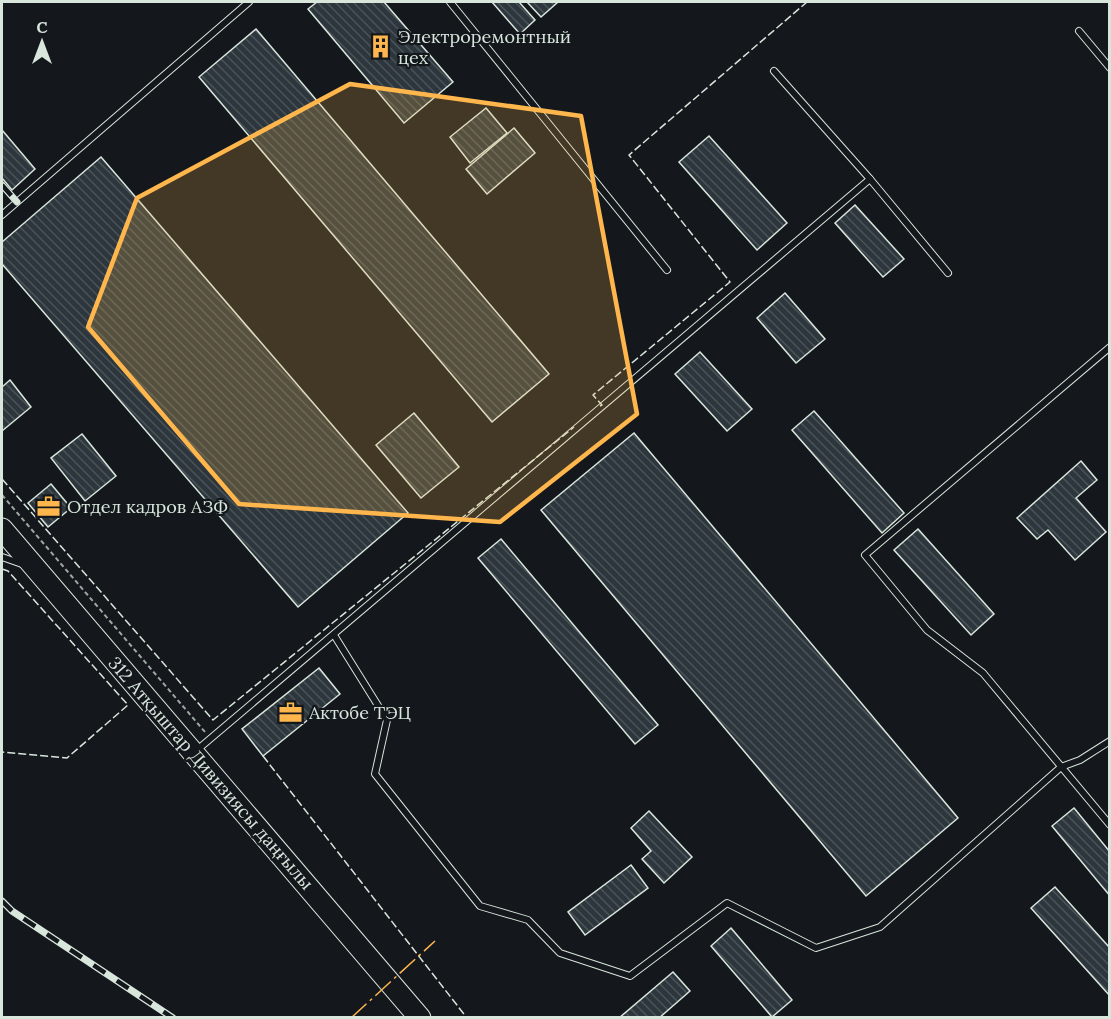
<svg xmlns="http://www.w3.org/2000/svg" width="1111" height="1019" font-family="Lora,serif">
<style>
.building{fill:url(#building-back-hatch);stroke:#d8e6dc;stroke-width:1.5}
.lines{fill:none;stroke-linecap:round;stroke-linejoin:round}
.service-casing{stroke:#d8e6dc;stroke-width:8}
.trunk-casing{stroke:#d8e6dc;stroke-width:23}
.path{stroke:#9da8a2;stroke-width:2;stroke-dasharray:4.5 3;stroke-linecap:butt}
.service{stroke:#14181c;stroke-width:6}
.trunk{stroke:#14181c;stroke-width:21}
.rail-casing{stroke:#d8e6dc;stroke-width:7}
.rail{stroke:#14181c;stroke-width:4.5;stroke-dasharray:14;stroke-linecap:butt}
.fence{stroke:#d8e6dc;stroke-width:1.5;stroke-dasharray:8 3;stroke-linecap:butt}
.power{stroke:#ffb74d;stroke-width:1.5;stroke-dasharray:21 4.5 3 4.5;stroke-linecap:butt}
.marked{fill:#ffb74d;fill-opacity:0.2;stroke:#ffb74d;stroke-width:4.5;stroke-linejoin:round}
.labels{text-anchor:middle;dominant-baseline:central;stroke-width:4.5;stroke-linejoin:round;paint-order:stroke}
.poi-label{font-size:18px;fill:#d8e6dc;stroke:#14181c;text-anchor:start}
.street-label{font-size:18px;fill:#d8e6dc;stroke:#14181c}
</style>
<defs>
<pattern id="building-back-hatch" width="6" height="6" patternUnits="userSpaceOnUse" patternTransform="scale(1.5)"><rect width="6" height="6" fill="#2c363c"/><path d="M-1 5l2 2M0 0l6 6M5-1l2 2" fill="none" stroke="#4a5358"/></pattern>
</defs>
<rect width="100%" height="100%" fill="#14181c"/>
<g class="building">
<polygon points="317,2 384,2 453,82 404,123 308,9"/>
<polygon points="492,2 519,2 535,20 520,34"/>
<polygon points="527,2 558,2 541,17"/>
<polygon points="256,29 549,374 492,422 199,77"/>
<polygon points="486,108 507,133 470,163 450,137"/>
<polygon points="514,128 535,153 487,194 466,169"/>
<polygon points="2,130 35,169 12,190 2,178"/>
<polygon points="709,136 787,223 757,250 679,162"/>
<polygon points="101,157 408,513 298,607 2,264 2,242"/>
<polygon points="855,205 904,259 883,277 835,223"/>
<polygon points="785,293 825,339 796,363 757,318"/>
<polygon points="700,352 752,409 727,431 675,374"/>
<polygon points="10,380 31,407 2,431 2,387"/>
<polygon points="814,411 904,513 882,533 792,430"/>
<polygon points="414,413 459,467 421,498 376,445"/>
<polygon points="634,433 958,818 866,896 541,510"/>
<polygon points="82,434 116,476 85,501 51,458"/>
<polygon points="1081,461 1097,480 1076,498 1106,532 1075,560 1048,530 1037,539 1017,518"/>
<polygon points="51,484 71,508 48,527 28,503"/>
<polygon points="918,529 994,614 971,635 894,550"/>
<polygon points="501,539 658,725 635,744 478,558"/>
<polygon points="319,668 340,694 263,756 242,729"/>
<polygon points="1074,808 1110,852 1110,896 1052,826"/>
<polygon points="649,811 692,857 664,883 642,859 651,851 631,828"/>
<polygon points="631,865 648,888 585,935 568,912"/>
<polygon points="1055,887 1110,948 1110,996 1031,908"/>
<polygon points="731,928 792,1000 772,1017 711,946"/>
<polygon points="673,972 690,991 659,1018 619,1018"/>
</g>
<g class="lines">
<defs>
<g id="service">
<polyline points="450,2 667,270"/>
<polyline points="1079,31 1110,68"/>
<polyline points="774,71 870,179 948,273"/>
<polyline points="2,215 249,2"/>
<polyline points="1110,347 865,555 927,630 983,673 1110,825"/>
<polyline points="2,557 22,564"/>
<polyline points="334,635 387,720 375,774 480,906 528,920 560,953 630,976 727,903 816,948 880,927 1061,767 1080,760 1110,741"/>
<polyline points="197,750 870,179"/>
</g>
<polyline id="trunk" points="2,529 420,1018"/>
</defs>
<use href="#service" class="service-casing"/>
<use href="#trunk" class="trunk-casing"/>
<polyline class="path" points="2,495 205,732"/>
<use href="#service" class="service"/>
<use href="#trunk" class="trunk"/>
<defs>
<g id="rail">
<polyline points="2,185 17,202"/>
<polyline points="2,901 12,911 173,1018"/>
</g>
</defs>
<use href="#rail" class="rail-casing"/>
<use href="#rail" class="rail"/>
<g class="fence">
<polyline points="600,406 602,405 593,395 730,282 629,155 807,2"/>
<polyline points="2,479 213,720 574,427"/>
<polyline points="2,569 8,571 128,705 67,758 2,752"/>
<polyline points="263,756 467,1018"/>
</g>
<polyline class="power" points="351,1018 435,941"/>
</g>
<path class="marked" d="M350,84L581,116L637,414L500,522L239,504L88,327L137,198Z"/>
<defs>
<symbol id="building-bare" viewBox="-9 -9 18 18"><path d="M-4-6H4V6H1V3H-1V6H-4ZM-2.5-4.3h1.7v1.8h-1.7ZM.8-4.3h1.7v1.8H.8ZM-2.5-1h1.7V.8h-1.7ZM.8-1h1.7V.8H.8Z" fill="#ffb74d" stroke="#14181c" stroke-width="2.5" paint-order="stroke"/></symbol>
<symbol id="office-bare" viewBox="-9 -9 18 18"><path d="M-6-3h4V-5.5h4V-3h4V5H-6ZM-1-4.5V-3h2v-1.5ZM-6 0V1H6V0Z" fill="#ffb74d" stroke="#14181c" stroke-width="2.5" paint-order="stroke"/></symbol>
</defs>
<g fill-rule="evenodd">
<use href="#building-bare" x="364" y="30" width="33" height="33"/>
<use href="#office-bare" x="32" y="490" width="33" height="33"/>
<use href="#office-bare" x="274" y="696" width="33" height="33"/>
</g>
<g class="labels">
<g class="poi-label">
<text x="398" y="36">Электроремонтный<tspan x="398" dy="21">цех</tspan></text>
<text x="67" y="506">Отдел кадров АЗФ</text>
<text x="309" y="712">Актобе ТЭЦ</text>
</g>
<g class="street-label">
<text transform="translate(211 773) rotate(49)">312 Атқыштар Дивизиясы даңғылы</text>
</g>
</g>
<rect width="1111" height="1019" fill="none" stroke="#d8e6dc" stroke-width="6"/>
<g transform="translate(42 42)" stroke="#14181c" stroke-width="4.5" paint-order="stroke">
<path d="M0-4.5L10 22L0 15L-10 22Z" fill="#d8e6dc"/>
<text y="-9" font-size="16" font-weight="bold" text-anchor="middle" fill="#d8e6dc">С</text>
</g>
</svg>
